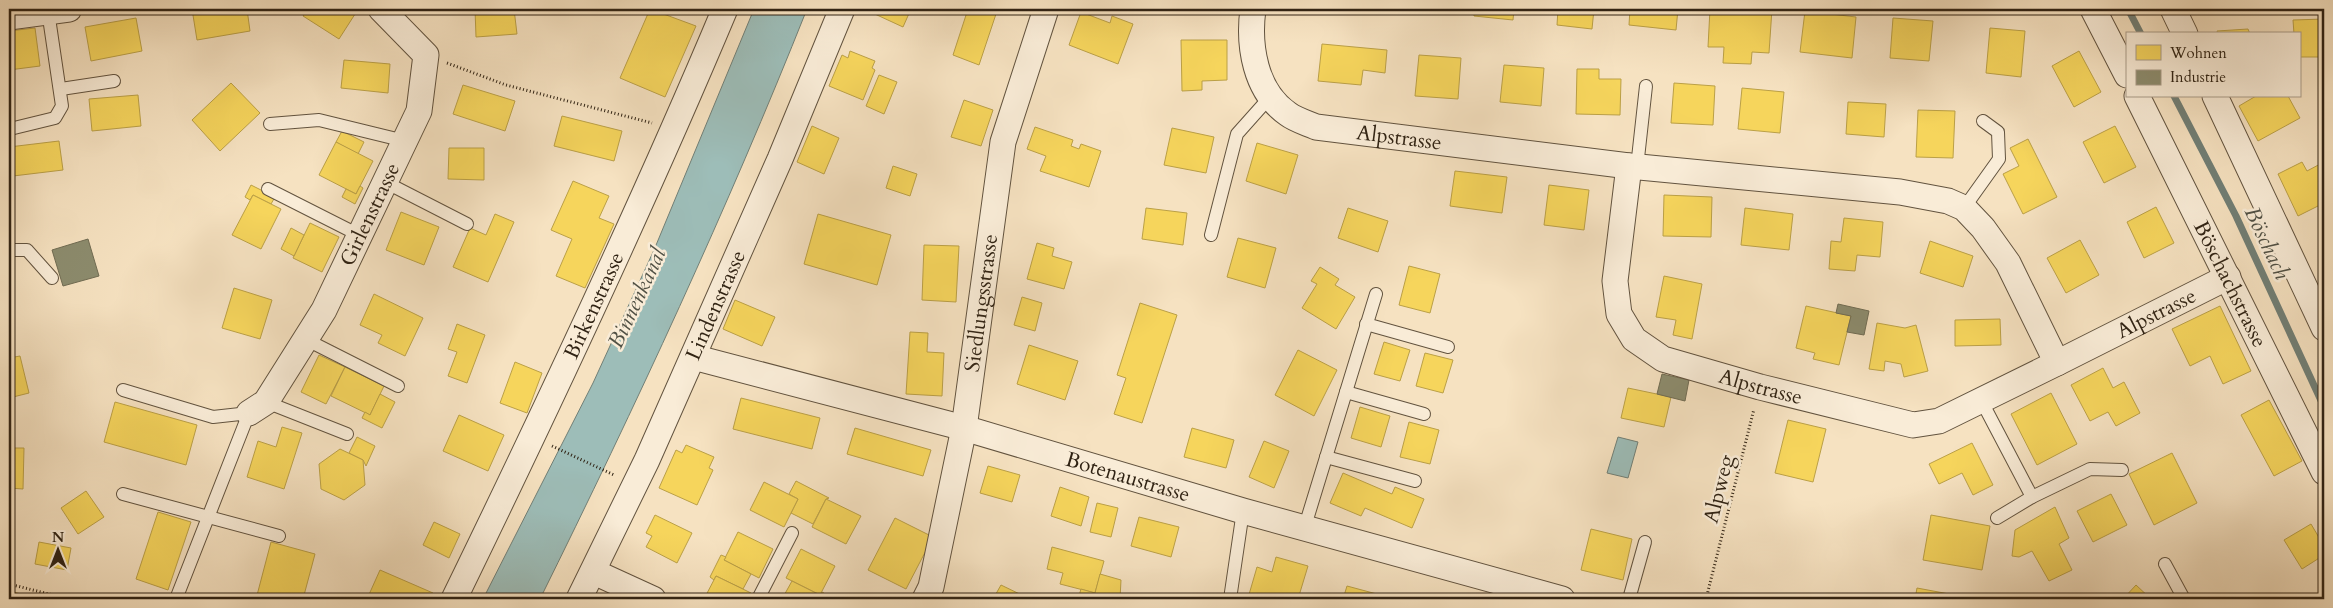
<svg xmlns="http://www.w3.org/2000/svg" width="2333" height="608" font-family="Cardo,serif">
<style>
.water{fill:#9dbdb8;stroke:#717f76}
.homes{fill:#f6d55c;stroke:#bba046}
.industry{fill:#8c8c6e;stroke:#706c53}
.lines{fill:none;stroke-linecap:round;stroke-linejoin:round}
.stream{stroke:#717f76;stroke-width:7}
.service-casing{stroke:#62533f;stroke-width:14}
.minor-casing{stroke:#62533f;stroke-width:27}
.path{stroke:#302314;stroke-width:3;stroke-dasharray:1 2.5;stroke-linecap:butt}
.service{stroke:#f9ecd7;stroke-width:12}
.minor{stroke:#f9ecd7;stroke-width:25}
.labels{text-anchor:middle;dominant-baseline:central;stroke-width:5;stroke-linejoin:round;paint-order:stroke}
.street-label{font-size:21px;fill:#302314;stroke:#f9ecd7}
.water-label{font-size:22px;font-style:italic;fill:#515145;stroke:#f9ecd7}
</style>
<rect width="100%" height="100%" fill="#f6e2c1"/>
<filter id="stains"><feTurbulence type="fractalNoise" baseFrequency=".004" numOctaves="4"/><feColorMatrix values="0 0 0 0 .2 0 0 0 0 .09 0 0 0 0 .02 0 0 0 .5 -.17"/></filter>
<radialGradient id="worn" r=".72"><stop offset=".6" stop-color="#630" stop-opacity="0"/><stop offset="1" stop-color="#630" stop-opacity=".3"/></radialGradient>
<g class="water">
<path d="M754,9H807C727,210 636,405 540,599H483L593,383L654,250Z"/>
<polygon points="1618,437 1638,442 1628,478 1607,473"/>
</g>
<g class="homes">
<polygon points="192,9 247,9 250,31 197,40"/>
<polygon points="308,9 352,9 357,11 339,39 303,16"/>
<polygon points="475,9 514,9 517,34 476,37"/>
<polygon points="650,9 696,26 665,97 620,78"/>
<polygon points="864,9 911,9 903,27"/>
<polygon points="968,9 980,9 996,14 979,65 953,55"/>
<polygon points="1474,9 1514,9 1513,20 1474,16"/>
<polygon points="1558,9 1594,9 1592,29 1557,25"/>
<polygon points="1630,9 1678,9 1676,30 1629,25"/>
<polygon points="1710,9 1772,9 1769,53 1752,52 1751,64 1723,63 1724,47 1708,47"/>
<polygon points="1805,11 1856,17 1852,58 1800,52"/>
<polygon points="1081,12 1110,23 1112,16 1133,24 1118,64 1069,45"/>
<polygon points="136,18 142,51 91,61 85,27"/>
<polygon points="1893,18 1933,21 1929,61 1890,58"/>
<polygon points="2324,19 2324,57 2299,57 2299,34 2294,34 2293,20"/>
<polygon points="35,28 40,66 9,70 9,31"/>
<polygon points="1990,28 2025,31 2021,77 1986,73"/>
<polygon points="2248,29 2250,34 2218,34 2217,31"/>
<polygon points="1181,40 1227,40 1227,80 1202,81 1202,90 1182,91"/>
<polygon points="1322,44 1387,50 1385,73 1363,70 1361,85 1318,81"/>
<polygon points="850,51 875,61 872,68 875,70 863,100 829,86 842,55 848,58"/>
<polygon points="2079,51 2101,92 2074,107 2052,66"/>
<polygon points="1419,55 1461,58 1458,99 1415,96"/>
<polygon points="344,60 390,64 388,93 341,88"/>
<polygon points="1504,65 1544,68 1541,106 1500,102"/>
<polygon points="1577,69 1599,69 1599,79 1621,79 1620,115 1576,114"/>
<polygon points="879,75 897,82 884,114 866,106"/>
<polygon points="231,83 260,113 220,151 192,120"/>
<polygon points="1674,83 1715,86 1713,125 1671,123"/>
<polygon points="463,85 515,101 505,131 453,114"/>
<polygon points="1742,88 1784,92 1780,133 1738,129"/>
<polygon points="138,95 141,126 92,131 89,99"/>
<polygon points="2319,95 2324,95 2324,121 2320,121"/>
<polygon points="2256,96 2288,96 2300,118 2258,141 2239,106"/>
<polygon points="964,100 993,110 981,146 951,137"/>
<polygon points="1848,102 1886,104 1884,137 1846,134"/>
<polygon points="1918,110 1955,111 1953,158 1916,157"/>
<polygon points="562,116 622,131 614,161 554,146"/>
<polygon points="812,126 839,138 824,174 797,162"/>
<polygon points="2115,126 2136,167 2104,183 2083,142"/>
<polygon points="1035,127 1073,140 1071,146 1079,149 1081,144 1101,151 1089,187 1040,171 1046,156 1027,149"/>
<polygon points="1172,128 1214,137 1206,173 1164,165"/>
<polygon points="342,131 364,142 358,154 336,142"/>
<polygon points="2028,139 2057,197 2023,214 2003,174 2019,166 2010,148"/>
<polygon points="59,141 63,170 13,176 9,147"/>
<polygon points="336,142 373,161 356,194 319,175"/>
<polygon points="1257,143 1298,155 1286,194 1246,181"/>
<polygon points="449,148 484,148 484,180 448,179"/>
<polygon points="2302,162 2307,171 2324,162 2324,203 2298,216 2278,174"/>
<polygon points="893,166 917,174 910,196 886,188"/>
<polygon points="1455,171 1507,177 1502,213 1450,206"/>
<polygon points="573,181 609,196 599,218 614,224 585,288 556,276 572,239 551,230"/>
<polygon points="251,185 275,197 271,204 253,195 250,200 245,197"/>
<polygon points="1549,185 1589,190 1584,230 1544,225"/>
<polygon points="360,186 363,188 355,204 342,197 346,189 356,194"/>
<polygon points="253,195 281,209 261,249 232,235"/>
<polygon points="1664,195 1712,197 1711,237 1663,236"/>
<polygon points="2156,207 2174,243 2144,258 2127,222"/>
<polygon points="1146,208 1187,213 1183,245 1142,239"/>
<polygon points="1348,208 1388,221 1378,252 1338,238"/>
<polygon points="1745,208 1793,214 1789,250 1741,245"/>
<polygon points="401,212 439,227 424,265 386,250"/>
<polygon points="495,214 514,222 488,282 453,267 470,228 486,235"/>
<polygon points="818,214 891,235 877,285 804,264"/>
<polygon points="1844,218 1883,222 1880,257 1857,255 1855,271 1829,269 1831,241 1841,242"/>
<polygon points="310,223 339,237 322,272 293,258"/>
<polygon points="291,228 304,235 294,256 281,249"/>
<polygon points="1238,238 1276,248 1265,288 1227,277"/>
<polygon points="2080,240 2099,275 2066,293 2047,258"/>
<polygon points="1930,241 1973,256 1963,287 1920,273"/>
<polygon points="1037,243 1054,248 1052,256 1072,262 1064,289 1027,279"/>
<polygon points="924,245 959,246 956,302 922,300"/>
<polygon points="1409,266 1440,274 1430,313 1399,305"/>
<polygon points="1320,267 1339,279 1335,285 1355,297 1336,329 1302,308 1317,284 1311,281"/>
<polygon points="1664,276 1702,284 1692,339 1673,335 1676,320 1656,317"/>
<polygon points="234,288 272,300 260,339 222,328"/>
<polygon points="374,294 423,318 405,356 378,343 382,335 360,325"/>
<polygon points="1022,297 1042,303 1035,331 1014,325"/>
<polygon points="735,300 775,317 762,346 723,329"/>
<polygon points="1140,303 1177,315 1142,423 1114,414 1126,378 1117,375"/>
<polygon points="1806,306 1851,316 1839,365 1813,359 1815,353 1796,348"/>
<polygon points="2220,306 2251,371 2223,384 2210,356 2190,366 2172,329"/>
<polygon points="2000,319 2001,345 1955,346 1955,320"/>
<polygon points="1877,323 1905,328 1916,325 1928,371 1904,377 1901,364 1885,361 1884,371 1869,369"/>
<polygon points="457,324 485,335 467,383 448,376 457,352 448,349"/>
<polygon points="910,332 928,333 927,352 944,353 942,396 906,394"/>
<polygon points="1384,342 1410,350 1400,381 1374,374"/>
<polygon points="1029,345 1078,361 1065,400 1017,384"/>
<polygon points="1298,350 1337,370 1314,416 1275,395"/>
<polygon points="1425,353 1453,360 1443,393 1416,386"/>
<polygon points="319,355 345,367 326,404 301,392"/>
<polygon points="20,356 29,393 9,398 9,358"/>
<polygon points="515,362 542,373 527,413 500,403"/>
<polygon points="345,367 384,386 370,415 331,396"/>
<polygon points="2103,368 2113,388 2124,382 2140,413 2116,426 2108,412 2090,421 2071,385"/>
<polygon points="1628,388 1671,397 1664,427 1621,418"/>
<polygon points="2051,393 2077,444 2037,465 2011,414"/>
<polygon points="380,394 395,402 382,428 362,418 365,412 370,415"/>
<polygon points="741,398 820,418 812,449 733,429"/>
<polygon points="2269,400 2302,461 2274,476 2241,415"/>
<polygon points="115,402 197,425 186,465 104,442"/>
<polygon points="1360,407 1390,416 1381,447 1351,438"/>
<polygon points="459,415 504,435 488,471 443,451"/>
<polygon points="1788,420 1826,429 1813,482 1775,473"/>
<polygon points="1409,422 1439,430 1430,464 1400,457"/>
<polygon points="282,427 302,433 284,489 247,477 258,441 276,447"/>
<polygon points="855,428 931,450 923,476 847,454"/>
<polygon points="1192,428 1234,440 1226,468 1184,457"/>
<polygon points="357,437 375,446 366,466 363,460 349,453"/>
<polygon points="1264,441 1289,451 1274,488 1249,477"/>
<polygon points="1972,443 1993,485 1973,495 1962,473 1939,484 1929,464"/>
<polygon points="9,444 9,448 24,448 23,489 9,488"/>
<polygon points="686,445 714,457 709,468 713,470 697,505 659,488 676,450 682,453"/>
<polygon points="340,449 363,460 365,485 344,500 321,489 319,464"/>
<polygon points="2172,453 2197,503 2154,525 2129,474"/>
<polygon points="988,466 1020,475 1012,502 980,493"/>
<polygon points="1343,473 1392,494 1395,487 1424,499 1412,528 1365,508 1361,516 1330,503"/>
<polygon points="796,481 829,498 826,499 813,524 791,513 798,499 789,494"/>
<polygon points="764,482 798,499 784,527 750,510"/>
<polygon points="1060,487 1089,497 1081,526 1051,516"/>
<polygon points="86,491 104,517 78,534 61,508"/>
<polygon points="2111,494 2127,525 2093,542 2077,511"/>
<polygon points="826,499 861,516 846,544 812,527"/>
<polygon points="1097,503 1118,508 1111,537 1090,532"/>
<polygon points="2055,507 2069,538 2059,544 2072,570 2049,581 2032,551 2019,557 2012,556 2015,530"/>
<polygon points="158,512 191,522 168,590 136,579"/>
<polygon points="655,515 692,533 677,563 646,547 652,536 646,533"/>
<polygon points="1931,515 1990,526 1982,570 1923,560"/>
<polygon points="1139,517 1179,527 1171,557 1131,546"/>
<polygon points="895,518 933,537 906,589 868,570"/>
<polygon points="434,522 460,534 449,558 423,545"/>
<polygon points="2311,524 2324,546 2324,555 2302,569 2284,540"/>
<polygon points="1591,529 1632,539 1623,580 1581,570"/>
<polygon points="738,532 773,549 759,578 724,560"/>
<polygon points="39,542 71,548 67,570 35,564"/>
<polygon points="271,542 315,554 303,599 256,599"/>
<polygon points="1052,547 1104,561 1095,593 1060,584 1063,573 1047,569"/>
<polygon points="801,549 835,566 820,595 786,578"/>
<polygon points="721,555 726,557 724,560 751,574 743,589 716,576 714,580 710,577"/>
<polygon points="1276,557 1308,566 1298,599 1248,598 1257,567 1272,572"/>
<polygon points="380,570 433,593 430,599 367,599"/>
<polygon points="1100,574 1121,580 1120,599 1078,599 1081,589 1095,593"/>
<polygon points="716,576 751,593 748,599 704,599"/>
<polygon points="792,581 820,595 822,592 824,593 821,599 782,599"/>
<polygon points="1001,585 1030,599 993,599"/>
<polygon points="2136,585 2151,599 2123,599"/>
<polygon points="1347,586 1388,597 1387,599 1343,599"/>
<polygon points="1917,588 1960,596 1959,599 1915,599"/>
<polygon points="9,591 41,599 9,599"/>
<polygon points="1841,595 1855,599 1840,599"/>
</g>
<g class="industry">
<polygon points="88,239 99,276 63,286 52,250"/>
<polygon points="1838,304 1869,311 1864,335 1847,332 1851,316 1836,313"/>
<polygon points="1662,374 1689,380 1685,401 1657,394"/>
</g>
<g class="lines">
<g class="stream">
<polyline points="2128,9 2141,34"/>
<polyline points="2174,96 2236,216 2324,407"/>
</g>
<defs>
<g id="service">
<polyline points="61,89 114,81"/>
<polyline points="270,124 319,120 405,141"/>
<polyline points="14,128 55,118 62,106 48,11"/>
<polyline points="1637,167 1646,86"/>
<polyline points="385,182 467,224"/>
<polyline points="268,189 359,235"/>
<polyline points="1964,208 1999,159 1998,132 1983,121"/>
<polyline points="1211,235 1237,134 1270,97"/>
<polyline points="9,250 27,250 52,278"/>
<polyline points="1366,324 1448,347"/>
<polyline points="305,339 398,386"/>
<polyline points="123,390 213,417 249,413 176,599"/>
<polyline points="1346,392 1424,414"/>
<polyline points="1981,400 2032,497"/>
<polyline points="266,402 347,434"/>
<polyline points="1326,457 1415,481"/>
<polyline points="123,494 279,536"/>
<polyline points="1997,518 2032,497 2090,469 2122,470"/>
<polyline points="1305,526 1376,294"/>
<polyline points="2165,564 2184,599"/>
<polyline points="758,599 792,533"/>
<polyline points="1230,599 1243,511"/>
<polyline points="1629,599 1645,542"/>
</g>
<g id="minor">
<path id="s1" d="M1253,9C1248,46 1255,91 1288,114C1296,120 1307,123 1316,127L1629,166L1900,192L1948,201L1964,208L1983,228L2008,263L2057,363L2228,277"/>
<polyline points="2093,9 2127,75"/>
<polyline points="2173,9 2185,34"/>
<polyline points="9,17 69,9"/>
<path id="s2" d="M2137,96L2324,472"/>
<polyline points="2215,96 2324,328"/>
<path id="s3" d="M1629,166L1615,281L1619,314L1634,339L1663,359L1760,387L1913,425L1939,421L2057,363"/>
<path id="s4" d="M693,357L964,428L1243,511L1562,599"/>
<path id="s5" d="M249,413L266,402L324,310L419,111L426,55L381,9"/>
<polyline points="594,572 653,599"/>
<path id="s6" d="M454,599C549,404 641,209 725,9"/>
<path id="s7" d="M579,599L647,460L780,159L842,9"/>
<path id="s8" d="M925,599L931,587L964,428L1003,142L1046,9"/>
</g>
</defs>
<use href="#service" class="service-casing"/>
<use href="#minor" class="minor-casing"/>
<g class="path">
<polyline points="447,63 506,85 652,123"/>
<polyline points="552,446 614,475"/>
<polyline points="9,584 69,599"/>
<polyline points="1706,599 1754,409"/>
</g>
<use href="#service" class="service"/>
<use href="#minor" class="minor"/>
</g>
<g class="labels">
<g class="street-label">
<text stroke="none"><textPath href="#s1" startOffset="231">Alpstrasse</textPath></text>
<text stroke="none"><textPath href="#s5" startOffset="235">Girlenstrasse</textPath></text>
<text stroke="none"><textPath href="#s2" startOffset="210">Böschachstrasse</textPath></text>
<text stroke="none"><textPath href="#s8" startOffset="302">Siedlungsstrasse</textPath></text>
<text stroke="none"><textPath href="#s6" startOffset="325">Birkenstrasse</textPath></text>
<text stroke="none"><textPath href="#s7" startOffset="324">Lindenstrasse</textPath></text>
<text stroke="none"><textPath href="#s1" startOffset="1094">Alpstrasse</textPath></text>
<text stroke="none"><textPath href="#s3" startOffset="315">Alpstrasse</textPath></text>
<text stroke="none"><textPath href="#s4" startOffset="451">Botenaustrasse</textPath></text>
<text transform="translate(1719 489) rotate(-76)">Alpweg</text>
</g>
<g class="water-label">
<text transform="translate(2267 243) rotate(65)">Böschach</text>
<text transform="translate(637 298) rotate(-65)">Binnenkanal</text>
</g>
</g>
<rect width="2333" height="608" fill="none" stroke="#f6e2c1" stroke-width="30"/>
<rect x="10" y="10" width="2313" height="588" fill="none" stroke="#302314" stroke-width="2.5"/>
<rect x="15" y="15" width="2303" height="578" fill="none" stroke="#302314"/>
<rect x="2126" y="32" width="175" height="65" fill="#f9ecd7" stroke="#a99c89"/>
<rect x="2136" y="45" width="25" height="15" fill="#f6d55c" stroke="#a99c89"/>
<text x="2170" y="58" font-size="15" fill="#302314">Wohnen</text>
<rect x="2136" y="70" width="25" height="15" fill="#8c8c6e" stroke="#a99c89"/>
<text x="2170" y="82" font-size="15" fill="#302314">Industrie</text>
<g transform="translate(58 550)" stroke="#f9ecd7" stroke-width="4" paint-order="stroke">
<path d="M0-4L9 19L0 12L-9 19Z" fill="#302314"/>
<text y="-8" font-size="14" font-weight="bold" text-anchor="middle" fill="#302314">N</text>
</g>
<rect width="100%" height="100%" filter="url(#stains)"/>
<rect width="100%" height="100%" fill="url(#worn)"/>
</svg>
